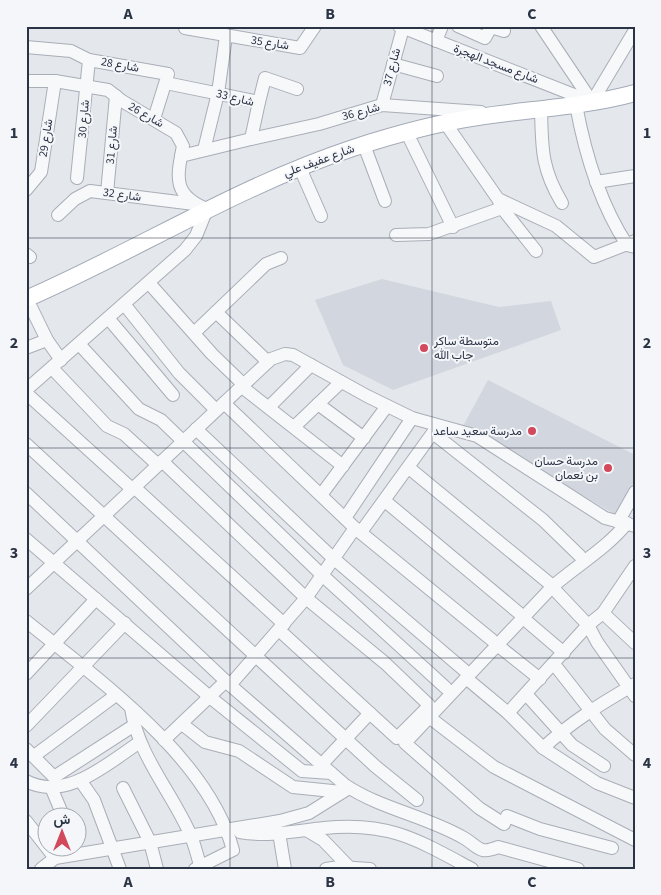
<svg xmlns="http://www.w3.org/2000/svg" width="661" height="895" font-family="'Source Sans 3',Vazirmatn,sans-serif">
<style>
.built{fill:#d2d6de}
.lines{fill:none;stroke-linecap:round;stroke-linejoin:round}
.minor-casing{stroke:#a9aeb7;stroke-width:14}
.major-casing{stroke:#a3abb8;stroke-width:18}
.minor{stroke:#f7f8fa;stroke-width:12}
.major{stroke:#fff;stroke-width:16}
.grid{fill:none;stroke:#2b3445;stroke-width:1;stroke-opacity:0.55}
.poi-dot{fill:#d1495b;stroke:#f4f6f9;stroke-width:2}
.labels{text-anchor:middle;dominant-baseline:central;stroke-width:4;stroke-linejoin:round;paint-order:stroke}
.street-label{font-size:12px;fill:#2b3445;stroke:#f4f6f9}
.poi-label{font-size:12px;fill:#2b3445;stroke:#f4f6f9;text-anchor:end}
.neatline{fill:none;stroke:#2b3445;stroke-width:2}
.grid-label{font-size:16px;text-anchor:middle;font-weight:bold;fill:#2b3445}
</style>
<rect width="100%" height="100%" fill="#e4e7ec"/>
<g class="built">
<polygon points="382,279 499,307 551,301 561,330 393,390 343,365 315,300"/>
<polygon points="488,380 635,455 635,481 616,515 463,426"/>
</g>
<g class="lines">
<defs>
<g id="minor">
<polyline points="399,26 592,102"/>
<polyline points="458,26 485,38 491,27 504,31"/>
<polyline points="541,26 592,102"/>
<polyline points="185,28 300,48 315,26"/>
<polyline points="436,41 442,26"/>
<polyline points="26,47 71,51 89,60 168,74 154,119"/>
<polyline points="393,64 437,76"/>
<path d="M26,81H55L108,90L122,101L176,133L183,146C177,177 172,195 207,209L196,236L185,250L26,390"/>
<polyline points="166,83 259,102 251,139 181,156"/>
<polyline points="259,102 265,78 297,89"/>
<polyline points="592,102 635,30"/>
<polyline points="382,105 403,28"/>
<path d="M576,105C585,154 599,202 627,245L635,247"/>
<path d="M541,109C542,148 541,168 562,203"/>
<polyline points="446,124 498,199 556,226 594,257 635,241"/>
<polyline points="407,133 453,227"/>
<polyline points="251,139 319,124 382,105 481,112"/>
<polyline points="364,145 385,201"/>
<polyline points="204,150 218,93 226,36"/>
<polyline points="300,168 321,216"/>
<polyline points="77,178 89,60"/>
<polyline points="596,182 635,176"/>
<polyline points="26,190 41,172 55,81"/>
<polyline points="107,193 116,96"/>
<polyline points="499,201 502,208 536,251"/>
<polyline points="58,215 75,199 90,191 194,204"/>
<polyline points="396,235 429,234 502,208"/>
<polyline points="26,254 30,257"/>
<polyline points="149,283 212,354 244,385"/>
<polyline points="27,299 47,340 61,360"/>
<polyline points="124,304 179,373 216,410"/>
<polyline points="216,312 268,362"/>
<polyline points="108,318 173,395"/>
<polyline points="194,333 266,264 281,258"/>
<polyline points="79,344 139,409 161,420 322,575 446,688"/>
<polyline points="26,348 47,340"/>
<polyline points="52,368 107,426 124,434 158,465"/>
<polyline points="242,387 343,466"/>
<polyline points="26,393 132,489"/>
<polyline points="224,403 355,528 492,640"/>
<polyline points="318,404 364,438"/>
<polyline points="269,407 311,365"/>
<polyline points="294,427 341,382"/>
<polyline points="196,429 333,558 464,670"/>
<polyline points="433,433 543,520 580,556"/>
<polyline points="26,444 375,766 417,800"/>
<polyline points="162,461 306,598 385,663 429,705"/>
<polyline points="409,468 549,583"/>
<polyline points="134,487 284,624"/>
<path d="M26,493L230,685L345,785C381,809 426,816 464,838C479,847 479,855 498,847L578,869"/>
<polyline points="321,495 387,406"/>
<polyline points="385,501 519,613"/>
<polyline points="345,518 412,418"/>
<polyline points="618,522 635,492"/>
<polyline points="361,532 437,427"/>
<polyline points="26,539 211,698 302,771 331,773"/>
<polyline points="552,587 588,625 597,642 635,696"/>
<polyline points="26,589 271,359 285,354 293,355 367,396 412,418 477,436 605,518 635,526"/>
<polyline points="603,613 635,643"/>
<polyline points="523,618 564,653"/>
<path d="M26,621C99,680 208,757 233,850L195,869"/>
<polyline points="279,630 397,738 429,706"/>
<polyline points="496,644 540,679"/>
<polyline points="554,664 605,729 635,755"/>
<polyline points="26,674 96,599"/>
<polyline points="466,678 508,713 543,748 597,783 635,798"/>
<polyline points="230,685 306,598 355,528"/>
<polyline points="526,694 572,745 604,766"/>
<path d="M131,708C138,756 172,792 191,836C195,846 198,858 201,869"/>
<polyline points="508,713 588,625 603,613 635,566"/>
<polyline points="429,717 494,767 635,840"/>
<polyline points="182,724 205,742 239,751 293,787 342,792"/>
<polyline points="26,726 125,623"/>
<polyline points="164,740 226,681"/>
<path d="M543,748C571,722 602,703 635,684"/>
<polyline points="26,749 54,777 133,726"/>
<polyline points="34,756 116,695"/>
<polyline points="322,764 370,713"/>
<polyline points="80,780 94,800 120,869"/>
<path d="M26,781C66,802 108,763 140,742"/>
<polyline points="51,787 64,818"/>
<polyline points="123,788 150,842 157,869"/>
<polyline points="26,821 55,858"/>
<polyline points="308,831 323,840 349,867"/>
<path d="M240,832C267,837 296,831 324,828C388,821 418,840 472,869"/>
<polyline points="279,833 285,869"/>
<path d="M612,848L540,829L507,816L504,824L479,808L405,743L552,587C577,565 606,549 627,523"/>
<polyline points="41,869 55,858 280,821 309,813 349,788"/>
<polyline points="326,869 339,867 370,869"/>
</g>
<path id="major" d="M26,299C136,251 238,186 353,148C393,135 436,123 478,117C530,109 584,107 635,93"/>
</defs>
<use href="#minor" class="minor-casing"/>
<use href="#major" class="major-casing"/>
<use href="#minor" class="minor"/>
<use href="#major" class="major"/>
</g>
<path class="grid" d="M230,26V869M432,26V869M26,238H635M26,448H635M26,658H635"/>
<g class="poi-dot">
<circle cx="424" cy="348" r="5"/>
<circle cx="532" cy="431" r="5"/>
<circle cx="608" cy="468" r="5"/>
</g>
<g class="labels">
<g class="street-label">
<text transform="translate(270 43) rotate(9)">شارع 35</text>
<text transform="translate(496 64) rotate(21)">شارع مسجد الهجرة</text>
<text transform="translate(120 65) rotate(10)">شارع 28</text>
<text transform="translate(392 67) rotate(-75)">شارع 37</text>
<text transform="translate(235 98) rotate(14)">شارع 33</text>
<text transform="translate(361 112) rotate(-15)">شارع 36</text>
<text transform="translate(146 115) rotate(30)">شارع 26</text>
<text transform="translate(84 119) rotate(-85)">شارع 30</text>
<text transform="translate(46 138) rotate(-81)">شارع 29</text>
<text transform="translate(112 145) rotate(-85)">شارع 31</text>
<text transform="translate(319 161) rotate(-20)">شارع عفيف علي</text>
<text transform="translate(122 195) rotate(8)">شارع 32</text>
</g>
<g class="poi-label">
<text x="434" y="341" text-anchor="start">متوسطة ساكر<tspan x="434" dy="14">جاب الله</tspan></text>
<text x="522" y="431">مدرسة سعيد ساعد</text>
<text x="598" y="461">مدرسة حسان<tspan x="598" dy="14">بن نعمان</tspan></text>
</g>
</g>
<rect width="661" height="895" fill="none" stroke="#f4f6f9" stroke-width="55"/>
<g transform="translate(62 832)"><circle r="24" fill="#f4f6f9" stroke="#a4a8b1"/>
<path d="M0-4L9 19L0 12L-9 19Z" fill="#d1495b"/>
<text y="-8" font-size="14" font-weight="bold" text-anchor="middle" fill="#2b3445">ش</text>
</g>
<rect x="28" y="28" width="606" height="840" class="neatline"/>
<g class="grid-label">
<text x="128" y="19">A</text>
<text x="330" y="19">B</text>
<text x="532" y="19">C</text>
<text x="14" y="138">1</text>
<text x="647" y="138">1</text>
<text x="14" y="348">2</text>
<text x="647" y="348">2</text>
<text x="14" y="558">3</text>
<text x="647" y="558">3</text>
<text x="14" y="768">4</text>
<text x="647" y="768">4</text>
<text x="128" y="887">A</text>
<text x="330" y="887">B</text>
<text x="532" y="887">C</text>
</g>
</svg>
